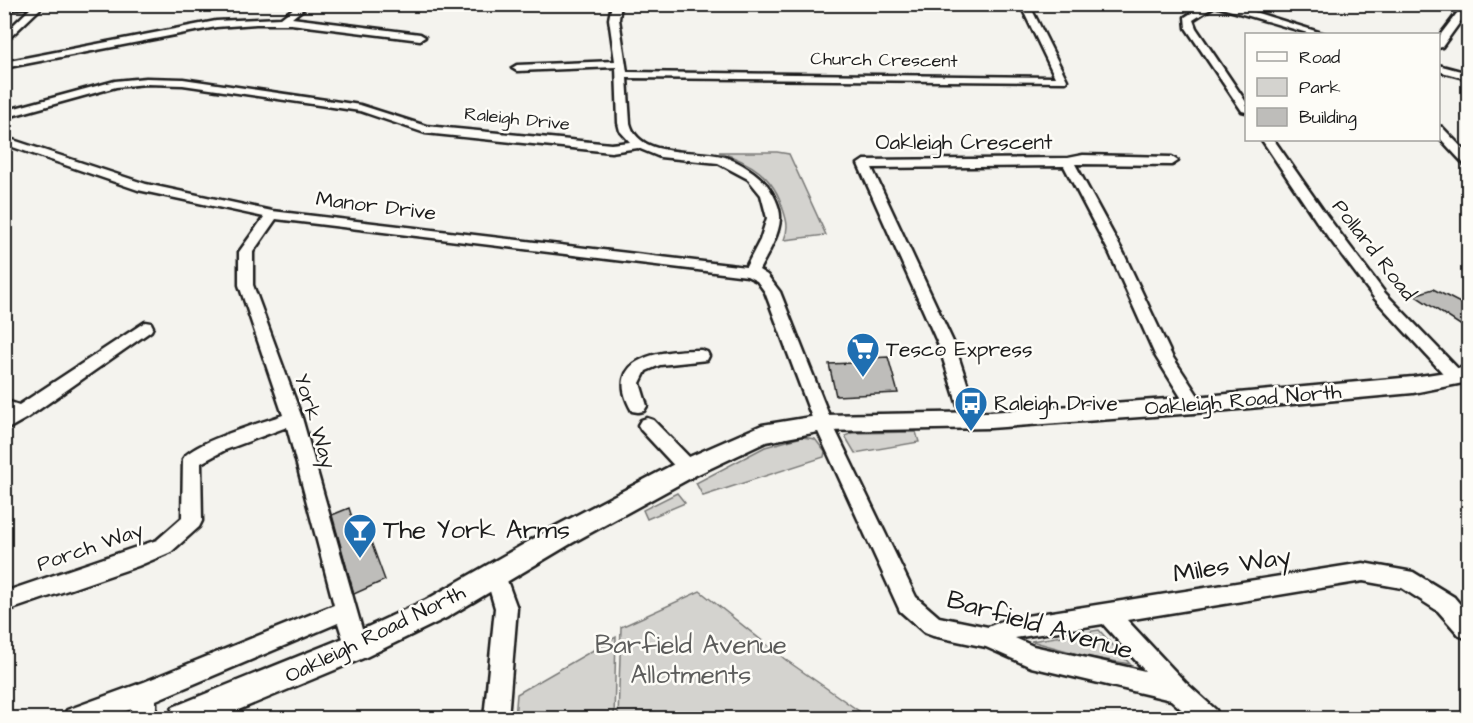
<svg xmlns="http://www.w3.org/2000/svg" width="1473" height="723" font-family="'Architects Daughter',sans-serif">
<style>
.green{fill:#d4d3cf;stroke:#787876;stroke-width:1.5}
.building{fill:#bebdba;stroke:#1c1c1c;stroke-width:1.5}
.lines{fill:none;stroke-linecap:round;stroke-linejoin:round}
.minor-casing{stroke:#1c1c1c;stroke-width:5}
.major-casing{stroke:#1c1c1c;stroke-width:5}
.minor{fill:#fdfcf7;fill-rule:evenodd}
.major{fill:#fdfcf7;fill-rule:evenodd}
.labels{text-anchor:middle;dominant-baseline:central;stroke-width:5;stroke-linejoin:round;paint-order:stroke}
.far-street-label{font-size:18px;fill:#1c1c1c;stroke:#fdfcf7}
.street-label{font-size:21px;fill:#1c1c1c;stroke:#fdfcf7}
.poi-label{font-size:21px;fill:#1c1c1c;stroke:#fdfcf7;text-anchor:start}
.near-poi-label{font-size:26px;fill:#1c1c1c;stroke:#fdfcf7;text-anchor:start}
.near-street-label{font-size:26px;fill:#1c1c1c;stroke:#fdfcf7}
.near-park-label{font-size:26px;fill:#5c5c5b;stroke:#fdfcf7}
</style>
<rect width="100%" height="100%" fill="#f4f3ee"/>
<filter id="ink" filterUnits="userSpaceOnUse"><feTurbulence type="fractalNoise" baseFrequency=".0167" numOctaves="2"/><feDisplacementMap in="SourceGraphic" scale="12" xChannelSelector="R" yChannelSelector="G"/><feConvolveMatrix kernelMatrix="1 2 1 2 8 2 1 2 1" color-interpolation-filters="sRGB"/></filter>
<g filter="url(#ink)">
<g class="green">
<path d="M719,152H777L789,154L826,235L784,240C789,228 787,221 783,209C774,176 750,162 719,152Z"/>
<polygon points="916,432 919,442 855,453 845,436 852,433"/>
<polygon points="802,437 815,439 825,452 824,457 703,496 696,483 765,447"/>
<polygon points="677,493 685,503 647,519 643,510"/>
<polygon points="700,591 786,660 869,718 618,718 621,627"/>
<polygon points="1099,630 1130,664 1089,657 1031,641"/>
<polygon points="616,637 614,718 515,718 517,694"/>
</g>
<g class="building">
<polygon points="1433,289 1468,307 1468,330 1414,295"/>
<polygon points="888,357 898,393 836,396 829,364 852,363 851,359"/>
<polygon points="349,508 357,533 366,528 385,580 354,594 332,515"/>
</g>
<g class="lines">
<defs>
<g id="minor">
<polygon points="35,4 45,4 4,43 4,34"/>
<polygon points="299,4 309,4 292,18 420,34 425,37 420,40 291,24 256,24 216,27 4,68 4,62 216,21 281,18"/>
<path d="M612,4H621L619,19L627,72L1055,77L1020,4H1029L1067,80L1066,82L627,78L630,123C639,160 697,148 725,157C741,163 756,172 767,185C773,193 781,208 780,219C779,236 767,255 759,270L767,275L780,292L832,423L916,597L939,617L988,627L1007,619L1363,563L1413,572L1454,597L1468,614V639L1460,636L1438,611L1402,588L1363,581L1127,620L1185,682L1216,710L1220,718H1191L1171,700L1031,667L986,647L933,636L925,633L900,611L814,423L765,292L757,281L747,276L276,219L253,252V285L302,418L367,647L364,654L356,658L348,654L338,623L156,700V718H132V709L106,718H63L67,710L144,682L334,605L287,427L225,450L201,463L202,521L199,527L171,552L138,566L4,612V592L157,540L182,518L183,459C191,443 263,422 283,415L239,285V252L264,217L138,190L4,144V137L146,184L272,211L746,267L760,240L767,218L761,195L748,179L718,163L660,157L638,148L611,152L425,133L360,111L183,85L146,84L116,87L4,118V111L115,81L146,78L183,79L360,105L426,126L611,144L630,142L620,131L618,123L616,67L517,71L512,68L517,65L615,61L609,19ZM1103,624L1145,671L1033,646L1015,638Z"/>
<polygon points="1206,4 1229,4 1325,34 1311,34 1215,6 1193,20 1196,28 1246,102 1246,112 1242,111 1186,28 1185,17"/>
<polygon points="1464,4 1468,4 1468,11 1442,47 1438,48 1438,38"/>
<polygon points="1438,65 1468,73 1468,79 1438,71"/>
<polygon points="1438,126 1442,127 1468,154 1468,165 1464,164 1438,136"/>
<polygon points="1262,140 1274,140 1327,216 1385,293 1463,374 1465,378 1463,382 1451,382 1375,299 1317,222"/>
<polygon points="1083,155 1172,157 1178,161 1172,165 1075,164 1124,254 1172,356 1204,405 1201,410 1195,411 1189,410 1156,357 1110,254 1064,166 872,168 955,346 979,420 976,425 970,427 964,425 939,346 858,164 864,160 1068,158"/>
<polygon points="145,322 151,323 153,327 151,331 27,418 4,431 4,400 19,405"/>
<path d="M701,350L707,352L709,356L707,360L660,365L646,371L640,383L647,406L644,411L638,412L632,411C601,356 663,350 701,350Z"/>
<polygon points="647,418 653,420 695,463 697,468 695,473 688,475 681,473 641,430 638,425 641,420"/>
<polygon points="495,565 502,567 517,608 508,718 484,718 495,608 485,574 488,567"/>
</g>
<g id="major">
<polygon points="4,4 36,4 31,7 4,10"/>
<polygon points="1468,365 1468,382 1413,393 1195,413 990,428 823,431 766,442 696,475 572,543 446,618 366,657 219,718 169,718 173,707 346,637 426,600 554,527 680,461 762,425 823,415 990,412 1195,397 1413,377 1453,371"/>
</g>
</defs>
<use href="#minor" class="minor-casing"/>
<use href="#major" class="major-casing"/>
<use href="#minor" class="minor"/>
<use href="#major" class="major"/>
</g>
</g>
<defs>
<symbol id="supermarket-pin" viewBox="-11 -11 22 30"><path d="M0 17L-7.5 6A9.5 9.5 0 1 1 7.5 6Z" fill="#1f6fb2" stroke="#fdfcf7"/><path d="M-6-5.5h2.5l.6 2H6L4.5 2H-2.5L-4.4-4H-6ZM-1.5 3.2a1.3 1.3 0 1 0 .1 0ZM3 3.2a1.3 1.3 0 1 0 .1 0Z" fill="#fff"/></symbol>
<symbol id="bus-pin" viewBox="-11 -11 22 30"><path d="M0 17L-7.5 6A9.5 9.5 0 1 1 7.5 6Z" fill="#1f6fb2" stroke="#fdfcf7"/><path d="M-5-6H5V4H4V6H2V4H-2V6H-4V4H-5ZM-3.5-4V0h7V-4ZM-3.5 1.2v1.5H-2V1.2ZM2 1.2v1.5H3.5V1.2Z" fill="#fff"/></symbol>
<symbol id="bar-pin" viewBox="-11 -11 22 30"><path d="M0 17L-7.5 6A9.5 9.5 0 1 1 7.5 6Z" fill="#1f6fb2" stroke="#fdfcf7"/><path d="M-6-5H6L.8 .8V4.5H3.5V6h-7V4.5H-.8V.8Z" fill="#fff"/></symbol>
</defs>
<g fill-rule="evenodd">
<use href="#supermarket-pin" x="844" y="330" width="38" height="52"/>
<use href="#bus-pin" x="952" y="384" width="38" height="52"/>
<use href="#bar-pin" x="341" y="511" width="38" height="52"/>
</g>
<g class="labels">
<g class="far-street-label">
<text transform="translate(884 60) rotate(1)">Church Crescent</text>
<text transform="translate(517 119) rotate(6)">Raleigh Drive</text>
</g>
<g class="street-label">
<text x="964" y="142">Oakleigh Crescent</text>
<text transform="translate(376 206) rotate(7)">Manor Drive</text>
<text transform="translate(1374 250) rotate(52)">Pollard Road</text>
<text transform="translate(1243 400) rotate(-5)">Oakleigh Road North</text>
<text transform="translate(315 421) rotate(73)">York Way</text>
<text transform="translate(90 547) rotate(-19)">Porch Way</text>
<text transform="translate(375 634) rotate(-26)">Oakleigh Road North</text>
</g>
<g class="poi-label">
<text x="886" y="349">Tesco Express</text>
<text x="994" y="403">Raleigh Drive</text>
</g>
<g class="near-poi-label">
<text x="383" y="530">The York Arms</text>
</g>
<g class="near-street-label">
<text transform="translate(1232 565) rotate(-9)">Miles Way</text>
<text transform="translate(1040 625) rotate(16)">Barfield Avenue</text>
</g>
<g class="near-park-label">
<text x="691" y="645">Barfield Avenue<tspan x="691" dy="30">Allotments</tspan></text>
</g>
</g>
<rect width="1473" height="723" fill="none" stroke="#fdfcf7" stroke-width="24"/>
<rect x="12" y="12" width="1449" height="699" fill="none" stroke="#1c1c1c" stroke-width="2" filter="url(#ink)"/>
<rect x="1245" y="33" width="195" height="108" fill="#fdfcf7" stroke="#a3a29f" stroke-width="1.5"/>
<rect x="1257" y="52" width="30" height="9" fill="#fdfcf7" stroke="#a3a29f" stroke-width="1.5"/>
<text x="1299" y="63" font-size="18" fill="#1c1c1c">Road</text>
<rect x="1257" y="78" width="30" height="18" fill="#d4d3cf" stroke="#a3a29f" stroke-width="1.5"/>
<text x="1299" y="93" font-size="18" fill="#1c1c1c">Park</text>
<rect x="1257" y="108" width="30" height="18" fill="#bebdba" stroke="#a3a29f" stroke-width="1.5"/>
<text x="1299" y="123" font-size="18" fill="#1c1c1c">Building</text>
</svg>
